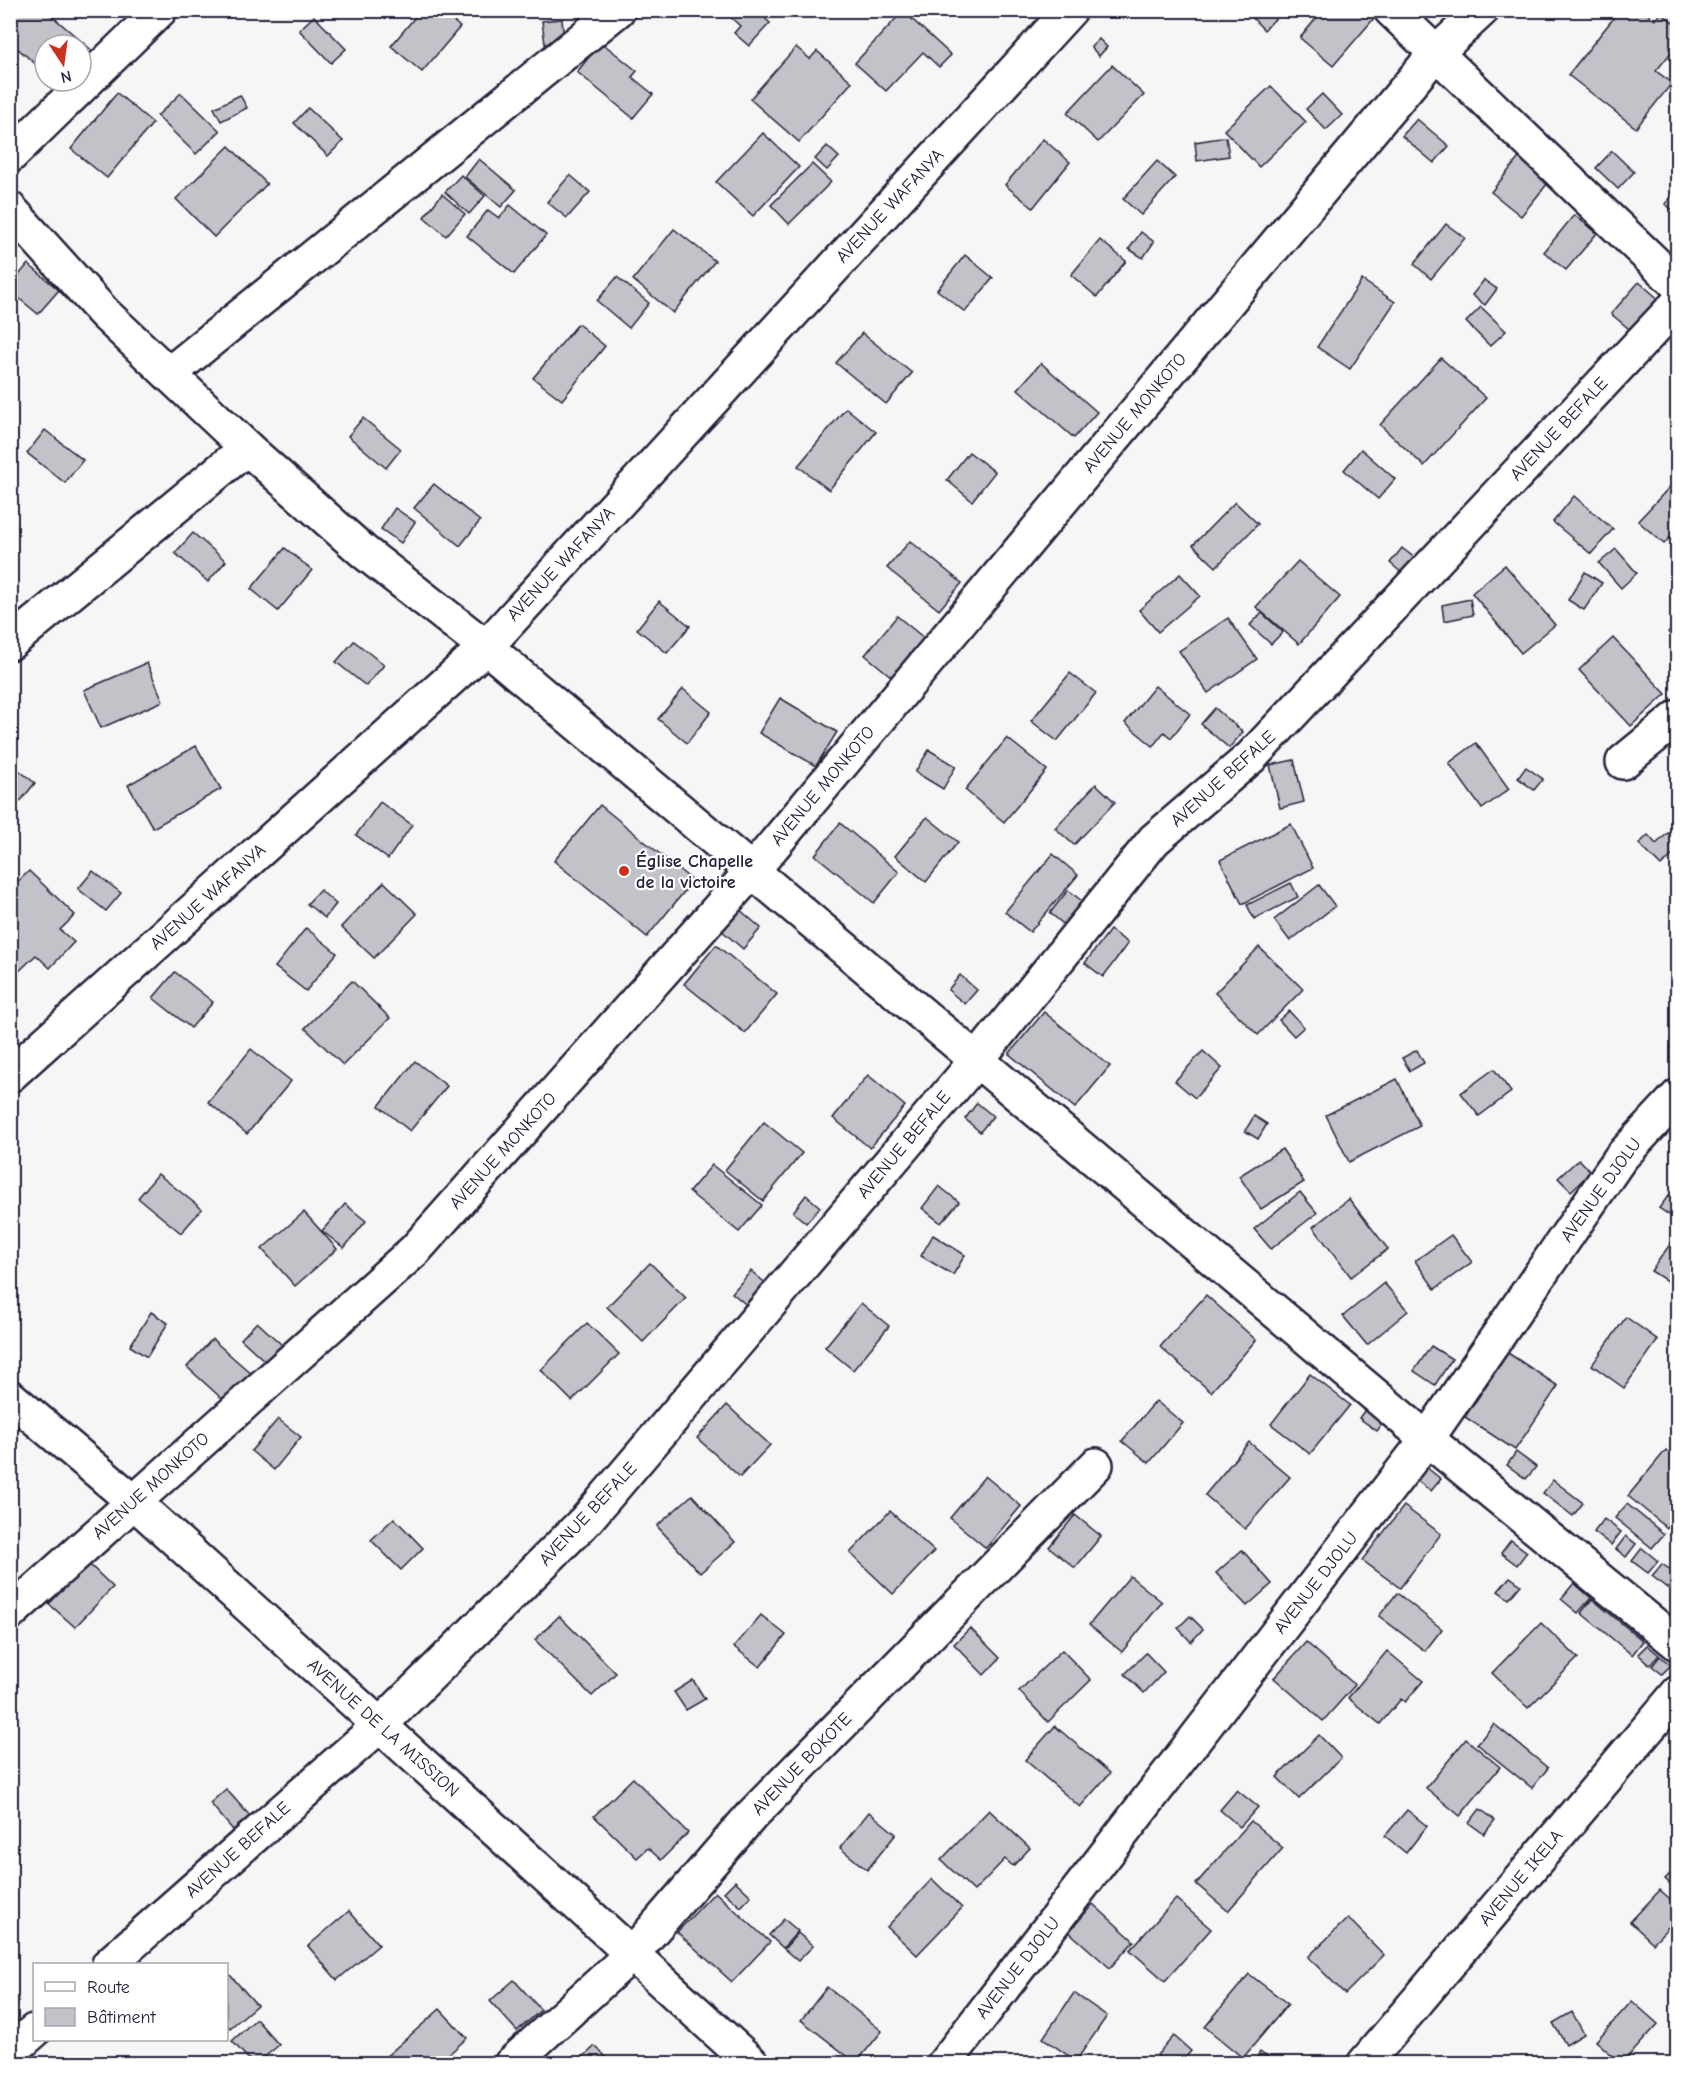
<svg xmlns="http://www.w3.org/2000/svg" width="1688" height="2074" font-family="'Comic Neue',sans-serif">
<style>
.building{fill:#c2c2c9;stroke:#22223b;stroke-width:1.5}
.lines{fill:none;stroke-linecap:round;stroke-linejoin:round}
.minor-casing{stroke:#22223b;stroke-width:38}
.minor{stroke:#fff;stroke-width:33}
.poi-dot{fill:#c8321e;stroke:#fff;stroke-width:2}
.labels{text-anchor:middle;dominant-baseline:central;stroke-width:4.5;stroke-linejoin:round;paint-order:stroke}
.street-label{font-size:18px;fill:#22223b;stroke:#fff}
.poi-label{font-size:18px;font-weight:bold;fill:#22223b;stroke:#fff;text-anchor:start}
</style>
<rect width="100%" height="100%" fill="#f6f6f7"/>
<filter id="ink" filterUnits="userSpaceOnUse"><feTurbulence type="fractalNoise" baseFrequency=".0167" numOctaves="2"/><feDisplacementMap in="SourceGraphic" scale="12" xChannelSelector="R" yChannelSelector="G"/><feConvolveMatrix kernelMatrix="1 2 1 2 8 2 1 2 1" color-interpolation-filters="sRGB"/></filter>
<g filter="url(#ink)">
<g class="building">
<polygon points="10,10 45,10 95,53 81,69 81,45 45,45 45,72 10,42"/>
<polygon points="421,10 441,10 460,27 422,72 391,46"/>
<polygon points="723,10 756,10 770,23 749,46 734,33 740,26"/>
<polygon points="1245,10 1282,10 1283,11 1264,30"/>
<polygon points="1323,10 1369,10 1376,16 1333,66 1300,38"/>
<polygon points="1620,10 1642,10 1655,20 1661,13 1678,26 1678,33 1675,36 1678,38 1678,44 1656,71 1672,83 1636,128 1568,75"/>
<polygon points="903,11 951,55 939,67 923,52 886,91 855,63"/>
<polygon points="314,16 346,49 331,63 299,30"/>
<polygon points="562,19 564,42 545,44 542,21"/>
<polygon points="1099,39 1107,47 1099,56 1091,47"/>
<polygon points="601,42 637,71 632,77 653,94 633,118 577,72"/>
<polygon points="796,47 810,59 817,51 852,82 799,142 750,99"/>
<polygon points="1112,65 1144,95 1098,142 1067,113"/>
<polygon points="1271,86 1306,122 1259,167 1224,130"/>
<polygon points="117,93 153,123 107,178 71,149"/>
<polygon points="181,93 220,131 196,154 157,116"/>
<polygon points="1322,94 1342,115 1326,130 1306,109"/>
<polygon points="240,95 247,108 221,121 214,108"/>
<polygon points="308,108 343,141 328,156 294,123"/>
<polygon points="1417,119 1449,146 1434,163 1402,136"/>
<polygon points="763,133 799,167 753,216 716,182"/>
<polygon points="1226,137 1229,156 1197,161 1195,142"/>
<polygon points="1043,139 1070,162 1033,208 1005,185"/>
<polygon points="229,146 267,184 214,237 176,199"/>
<polygon points="827,146 839,157 827,170 815,159"/>
<polygon points="1612,151 1634,172 1618,189 1596,168"/>
<polygon points="1522,154 1552,178 1521,216 1491,192"/>
<polygon points="479,159 516,190 501,207 465,177"/>
<polygon points="1157,161 1175,177 1141,215 1123,199"/>
<polygon points="812,164 831,182 789,224 771,205"/>
<polygon points="461,175 485,196 469,214 445,192"/>
<polygon points="570,175 590,192 567,218 547,202"/>
<polygon points="1678,187 1678,214 1665,204"/>
<polygon points="442,194 465,214 446,236 424,217"/>
<polygon points="510,205 546,235 514,274 467,236 488,210 499,218"/>
<polygon points="1574,215 1597,233 1566,270 1544,252"/>
<polygon points="1446,224 1465,238 1431,279 1414,264"/>
<polygon points="674,229 715,261 673,313 633,280"/>
<polygon points="1141,232 1154,242 1143,258 1129,249"/>
<polygon points="1100,240 1126,261 1097,297 1071,275"/>
<polygon points="965,255 993,278 965,312 937,290"/>
<polygon points="28,264 59,290 38,314 10,291 10,286"/>
<polygon points="617,277 649,303 629,328 597,301"/>
<polygon points="1362,280 1395,302 1350,369 1317,347"/>
<polygon points="1484,280 1497,289 1485,305 1472,295"/>
<polygon points="1639,282 1662,302 1634,333 1611,314"/>
<polygon points="1481,307 1506,331 1490,346 1466,322"/>
<polygon points="578,324 605,346 562,400 533,378"/>
<polygon points="862,333 912,373 886,404 836,363"/>
<polygon points="1441,358 1486,398 1424,466 1380,425"/>
<polygon points="1041,363 1097,412 1074,438 1018,389"/>
<polygon points="846,408 876,432 829,490 798,466"/>
<polygon points="363,418 401,449 386,468 348,436"/>
<polygon points="45,430 83,460 65,483 27,453"/>
<polygon points="1361,449 1395,479 1378,499 1344,470"/>
<polygon points="969,452 995,472 972,501 947,480"/>
<polygon points="1678,478 1678,529 1664,544 1638,521"/>
<polygon points="434,484 480,521 460,546 414,508"/>
<polygon points="1574,496 1613,529 1591,554 1553,522"/>
<polygon points="1235,502 1258,524 1216,567 1193,545"/>
<polygon points="395,508 415,522 401,543 381,529"/>
<polygon points="193,533 226,561 208,582 175,553"/>
<polygon points="910,541 962,583 939,610 887,568"/>
<polygon points="285,548 312,570 278,611 251,589"/>
<polygon points="1402,548 1421,563 1409,579 1390,563"/>
<polygon points="1616,549 1637,573 1621,588 1599,563"/>
<polygon points="1298,561 1340,597 1299,644 1256,607"/>
<polygon points="1505,565 1555,625 1521,653 1472,593"/>
<polygon points="1585,572 1602,583 1584,610 1568,600"/>
<polygon points="1180,574 1200,596 1158,632 1139,610"/>
<polygon points="1470,599 1473,615 1444,621 1442,605"/>
<polygon points="659,601 690,626 667,653 637,629"/>
<polygon points="1262,613 1283,632 1271,644 1250,625"/>
<polygon points="897,616 924,638 892,677 865,655"/>
<polygon points="1228,618 1257,659 1208,693 1179,651"/>
<polygon points="1678,623 1678,642 1668,632"/>
<polygon points="1613,638 1666,694 1631,726 1579,670"/>
<polygon points="354,641 384,665 366,686 336,662"/>
<polygon points="147,663 163,701 101,728 84,690"/>
<polygon points="1070,673 1096,693 1057,741 1031,721"/>
<polygon points="1155,686 1190,714 1171,738 1164,732 1153,746 1125,723"/>
<polygon points="683,689 711,712 687,743 658,719"/>
<polygon points="780,698 837,732 816,766 759,733"/>
<polygon points="1215,708 1243,732 1229,748 1201,724"/>
<polygon points="1007,738 1047,770 1004,822 965,790"/>
<polygon points="1476,743 1509,789 1482,809 1449,763"/>
<polygon points="196,746 221,789 153,828 128,785"/>
<polygon points="929,750 956,766 943,789 915,772"/>
<polygon points="1294,760 1304,802 1280,808 1270,765"/>
<polygon points="10,763 35,783 10,814"/>
<polygon points="1526,767 1543,779 1534,790 1518,778"/>
<polygon points="1096,784 1115,802 1074,845 1055,828"/>
<polygon points="380,802 412,825 388,859 356,835"/>
<polygon points="600,805 693,881 647,937 554,861"/>
<polygon points="927,817 958,842 926,882 895,856"/>
<polygon points="840,823 899,872 874,903 815,855"/>
<polygon points="1291,824 1313,868 1242,904 1220,860"/>
<polygon points="1668,833 1678,843 1678,850 1661,866 1639,844 1648,835 1656,844"/>
<polygon points="1053,854 1078,875 1030,932 1005,912"/>
<polygon points="29,871 75,915 60,930 74,942 50,968 36,955 15,975 10,971 10,889"/>
<polygon points="93,871 121,893 106,911 78,889"/>
<polygon points="384,882 417,914 374,958 341,927"/>
<polygon points="1291,883 1298,897 1254,919 1247,905"/>
<polygon points="1319,885 1335,906 1290,941 1274,920"/>
<polygon points="320,890 336,904 325,918 307,904"/>
<polygon points="1068,890 1087,905 1068,928 1050,913"/>
<polygon points="739,909 761,928 743,949 721,930"/>
<polygon points="306,928 337,953 306,991 275,967"/>
<polygon points="1110,930 1128,943 1103,977 1085,963"/>
<polygon points="716,945 777,994 745,1033 684,984"/>
<polygon points="1259,947 1303,989 1258,1035 1215,993"/>
<polygon points="175,972 213,1002 191,1028 153,998"/>
<polygon points="960,975 977,990 965,1004 948,990"/>
<polygon points="352,981 390,1018 343,1065 305,1028"/>
<polygon points="1289,1011 1304,1027 1294,1036 1279,1020"/>
<polygon points="1044,1012 1110,1066 1075,1108 1009,1054"/>
<polygon points="251,1049 291,1081 247,1134 208,1102"/>
<polygon points="1417,1050 1424,1063 1410,1071 1402,1058"/>
<polygon points="1203,1051 1222,1068 1195,1098 1175,1081"/>
<polygon points="415,1061 447,1086 410,1131 379,1106"/>
<polygon points="1494,1069 1511,1092 1479,1116 1461,1093"/>
<polygon points="868,1075 905,1106 870,1148 833,1118"/>
<polygon points="1397,1079 1420,1126 1349,1162 1326,1115"/>
<polygon points="977,1103 993,1116 980,1132 965,1119"/>
<polygon points="1254,1116 1267,1124 1258,1139 1245,1131"/>
<polygon points="764,1122 802,1153 763,1201 725,1170"/>
<polygon points="1282,1149 1304,1182 1261,1209 1239,1176"/>
<polygon points="1579,1159 1591,1172 1571,1191 1558,1178"/>
<polygon points="712,1165 762,1205 739,1232 689,1192"/>
<polygon points="158,1174 202,1209 181,1233 138,1198"/>
<polygon points="939,1186 959,1202 941,1223 922,1208"/>
<polygon points="1300,1192 1317,1213 1271,1249 1254,1229"/>
<polygon points="806,1195 820,1207 806,1223 793,1212"/>
<polygon points="1669,1195 1678,1201 1678,1215 1675,1219 1659,1208"/>
<polygon points="1349,1199 1388,1249 1351,1277 1313,1227"/>
<polygon points="345,1204 366,1221 344,1248 322,1231"/>
<polygon points="304,1212 337,1249 295,1286 262,1249"/>
<polygon points="1678,1233 1678,1288 1651,1271"/>
<polygon points="933,1235 965,1255 953,1275 921,1256"/>
<polygon points="1451,1235 1472,1262 1435,1289 1415,1261"/>
<polygon points="650,1263 686,1298 643,1342 607,1307"/>
<polygon points="751,1271 768,1285 749,1307 732,1293"/>
<polygon points="1384,1283 1408,1311 1367,1345 1343,1316"/>
<polygon points="1206,1295 1256,1340 1211,1392 1160,1347"/>
<polygon points="861,1303 889,1326 853,1370 825,1347"/>
<polygon points="151,1312 168,1323 147,1357 130,1346"/>
<polygon points="1626,1317 1658,1340 1624,1388 1592,1365"/>
<polygon points="257,1322 282,1345 267,1363 241,1339"/>
<polygon points="587,1323 619,1354 572,1401 541,1370"/>
<polygon points="212,1339 254,1376 229,1405 187,1367"/>
<polygon points="1431,1346 1452,1359 1435,1385 1414,1371"/>
<polygon points="1508,1353 1558,1386 1515,1450 1465,1417"/>
<polygon points="1310,1374 1350,1405 1310,1454 1271,1424"/>
<polygon points="1156,1401 1183,1423 1149,1463 1122,1441"/>
<polygon points="1369,1404 1387,1418 1377,1431 1359,1418"/>
<polygon points="727,1405 770,1445 740,1477 697,1438"/>
<polygon points="278,1419 301,1437 274,1470 251,1451"/>
<polygon points="1249,1442 1290,1477 1245,1529 1205,1495"/>
<polygon points="1666,1450 1678,1460 1678,1514 1667,1528 1628,1496"/>
<polygon points="1516,1452 1536,1467 1526,1479 1507,1465"/>
<polygon points="1426,1467 1441,1479 1431,1491 1416,1480"/>
<polygon points="985,1476 1021,1506 986,1548 950,1518"/>
<polygon points="1553,1480 1583,1503 1573,1516 1543,1493"/>
<polygon points="692,1495 735,1542 700,1573 657,1526"/>
<polygon points="1627,1504 1664,1534 1652,1548 1615,1518"/>
<polygon points="1404,1506 1441,1534 1400,1588 1362,1560"/>
<polygon points="890,1511 934,1551 893,1594 850,1553"/>
<polygon points="1075,1515 1101,1536 1075,1568 1049,1547"/>
<polygon points="394,1518 423,1548 401,1570 371,1540"/>
<polygon points="1604,1519 1621,1532 1611,1545 1594,1532"/>
<polygon points="1626,1536 1636,1544 1626,1557 1616,1549"/>
<polygon points="1511,1540 1527,1552 1517,1565 1501,1553"/>
<polygon points="1642,1548 1658,1561 1648,1573 1632,1561"/>
<polygon points="1242,1550 1272,1584 1247,1606 1216,1573"/>
<polygon points="88,1563 113,1587 75,1627 49,1604"/>
<polygon points="1662,1564 1678,1575 1668,1589 1652,1576"/>
<polygon points="1130,1576 1162,1602 1122,1652 1089,1625"/>
<polygon points="1510,1577 1521,1585 1509,1599 1498,1591"/>
<polygon points="1574,1583 1591,1598 1578,1613 1561,1599"/>
<polygon points="1397,1593 1442,1629 1425,1651 1379,1616"/>
<polygon points="1592,1599 1643,1641 1632,1655 1581,1613"/>
<polygon points="761,1615 786,1635 760,1667 734,1647"/>
<polygon points="559,1616 616,1673 592,1696 535,1640"/>
<polygon points="1190,1616 1203,1629 1191,1642 1178,1628"/>
<polygon points="1541,1623 1578,1658 1528,1708 1492,1673"/>
<polygon points="970,1628 1000,1658 984,1675 954,1644"/>
<polygon points="1306,1642 1355,1685 1323,1721 1274,1678"/>
<polygon points="1647,1645 1659,1655 1650,1665 1638,1654"/>
<polygon points="1062,1650 1091,1680 1048,1722 1019,1691"/>
<polygon points="1387,1651 1423,1681 1405,1702 1401,1699 1380,1724 1348,1698"/>
<polygon points="1146,1653 1164,1672 1144,1693 1125,1674"/>
<polygon points="1660,1656 1671,1665 1662,1674 1652,1666"/>
<polygon points="693,1680 705,1699 686,1710 674,1692"/>
<polygon points="1494,1724 1548,1768 1532,1788 1477,1744"/>
<polygon points="1055,1726 1110,1773 1080,1807 1025,1760"/>
<polygon points="1319,1735 1341,1758 1299,1799 1277,1777"/>
<polygon points="1466,1739 1500,1767 1460,1816 1426,1788"/>
<polygon points="633,1778 688,1833 661,1860 648,1848 637,1858 594,1816"/>
<polygon points="226,1789 250,1816 233,1830 210,1803"/>
<polygon points="1237,1790 1258,1807 1240,1827 1220,1810"/>
<polygon points="1480,1809 1495,1820 1484,1834 1469,1823"/>
<polygon points="989,1810 1030,1848 1013,1866 1005,1859 974,1891 941,1860"/>
<polygon points="1407,1810 1427,1826 1406,1853 1385,1836"/>
<polygon points="869,1812 896,1834 867,1870 840,1848"/>
<polygon points="1251,1821 1283,1848 1228,1911 1196,1884"/>
<polygon points="1678,1866 1678,1891 1665,1879"/>
<polygon points="932,1879 962,1908 917,1955 887,1927"/>
<polygon points="735,1881 751,1896 741,1907 724,1892"/>
<polygon points="1660,1890 1678,1906 1678,1917 1653,1943 1630,1922"/>
<polygon points="715,1892 770,1942 732,1982 677,1932"/>
<polygon points="1176,1899 1211,1929 1165,1981 1130,1950"/>
<polygon points="1093,1904 1134,1941 1110,1968 1069,1932"/>
<polygon points="349,1911 379,1945 337,1980 308,1946"/>
<polygon points="1348,1918 1384,1955 1345,1994 1308,1957"/>
<polygon points="784,1919 798,1931 783,1948 769,1935"/>
<polygon points="798,1933 813,1946 798,1961 784,1949"/>
<polygon points="1249,1974 1288,2004 1243,2058 1205,2027"/>
<polygon points="230,1975 257,2005 230,2028 226,2024 226,1978"/>
<polygon points="514,1980 541,2010 517,2031 490,2001"/>
<polygon points="827,1987 882,2031 856,2063 801,2020"/>
<polygon points="1074,1993 1107,2016 1076,2061 1043,2038"/>
<polygon points="1632,2001 1658,2024 1622,2064 1596,2041"/>
<polygon points="440,2009 467,2038 438,2064 383,2064 381,2061"/>
<polygon points="1572,2012 1584,2034 1566,2045 1553,2023"/>
<polygon points="256,2019 279,2045 256,2064 253,2064 232,2041"/>
<polygon points="1174,2036 1191,2051 1180,2064 1166,2064 1157,2055"/>
<polygon points="595,2046 613,2064 576,2064"/>
<polygon points="1260,2052 1277,2064 1253,2064"/>
</g>
<g class="lines">
<defs>
<g id="minor">
<polyline points="1391,10 1678,285"/>
<polyline points="10,156 160,10"/>
<polyline points="10,209 104,313 247,448 364,552 486,647 1427,1439 1678,1644"/>
<polyline points="169,374 618,10"/>
<polyline points="10,643 247,448"/>
<polyline points="1623,762 1678,717"/>
<polyline points="10,1075 486,647 1070,10"/>
<polyline points="10,1397 134,1502 753,2064"/>
<polyline points="10,1613 415,1250 752,871 1435,54 1482,10"/>
<polyline points="109,1964 380,1725 587,1519 977,1060 1154,840 1251,757 1678,303"/>
<polyline points="10,2052 34,2031"/>
<polyline points="511,2064 632,1954 751,1816 1096,1465"/>
<polyline points="944,2064 1427,1439 1621,1157 1678,1096"/>
<polyline points="1364,2064 1678,1693"/>
</g>
</defs>
<use href="#minor" class="minor-casing"/>
<use href="#minor" class="minor"/>
</g>
</g>
<circle class="poi-dot" cx="624" cy="871" r="6"/>
<g class="labels">
<g class="street-label">
<text transform="translate(890 206) rotate(-47)">AVENUE WAFANYA</text>
<text transform="translate(1135 413) rotate(-50)">AVENUE MONKOTO</text>
<text transform="translate(1559 429) rotate(-47)">AVENUE BEFALE</text>
<text transform="translate(561 564) rotate(-47)">AVENUE WAFANYA</text>
<text transform="translate(1223 779) rotate(-42)">AVENUE BEFALE</text>
<text transform="translate(823 786) rotate(-50)">AVENUE MONKOTO</text>
<text transform="translate(208 897) rotate(-42)">AVENUE WAFANYA</text>
<text transform="translate(904 1145) rotate(-50)">AVENUE BEFALE</text>
<text transform="translate(503 1151) rotate(-48)">AVENUE MONKOTO</text>
<text transform="translate(1601 1190) rotate(-54)">AVENUE DJOLU</text>
<text transform="translate(151 1486) rotate(-42)">AVENUE MONKOTO</text>
<text transform="translate(588 1514) rotate(-47)">AVENUE BEFALE</text>
<text transform="translate(1316 1583) rotate(-52)">AVENUE DJOLU</text>
<text transform="translate(383 1728) rotate(42)">AVENUE DE LA MISSION</text>
<text transform="translate(802 1764) rotate(-46)">AVENUE BOKOTE</text>
<text transform="translate(238 1850) rotate(-42)">AVENUE BEFALE</text>
<text transform="translate(1521 1878) rotate(-50)">AVENUE IKELA</text>
<text transform="translate(1018 1968) rotate(-52)">AVENUE DJOLU</text>
</g>
<g class="poi-label">
<text x="636" y="861">Église Chapelle<tspan x="636" dy="21">de la victoire</tspan></text>
</g>
</g>
<rect width="1688" height="2074" fill="none" stroke="#fff" stroke-width="36"/>
<rect x="18" y="18" width="1652" height="2038" fill="none" stroke="#22223b" stroke-width="2" filter="url(#ink)"/>
<rect x="33" y="1963" width="195" height="78" fill="#ffffff" stroke="#a7a7b1" stroke-width="1.5"/>
<rect x="45" y="1982" width="30" height="9" fill="#ffffff" stroke="#a7a7b1" stroke-width="1.5"/>
<text x="87" y="1993" font-size="18" fill="#22223b">Route</text>
<rect x="45" y="2008" width="30" height="18" fill="#c2c2c9" stroke="#a7a7b1" stroke-width="1.5"/>
<text x="87" y="2023" font-size="18" fill="#22223b">Bâtiment</text>
<g transform="translate(63 63) rotate(167)"><circle r="28" fill="#ffffff" stroke="#a7a7b1" stroke-width="1.5"/>
<path d="M0-4.5L10 22L0 15L-10 22Z" fill="#c8321e"/>
<text y="-9" font-size="16" font-weight="bold" text-anchor="middle" fill="#22223b">N</text>
</g>
</svg>
